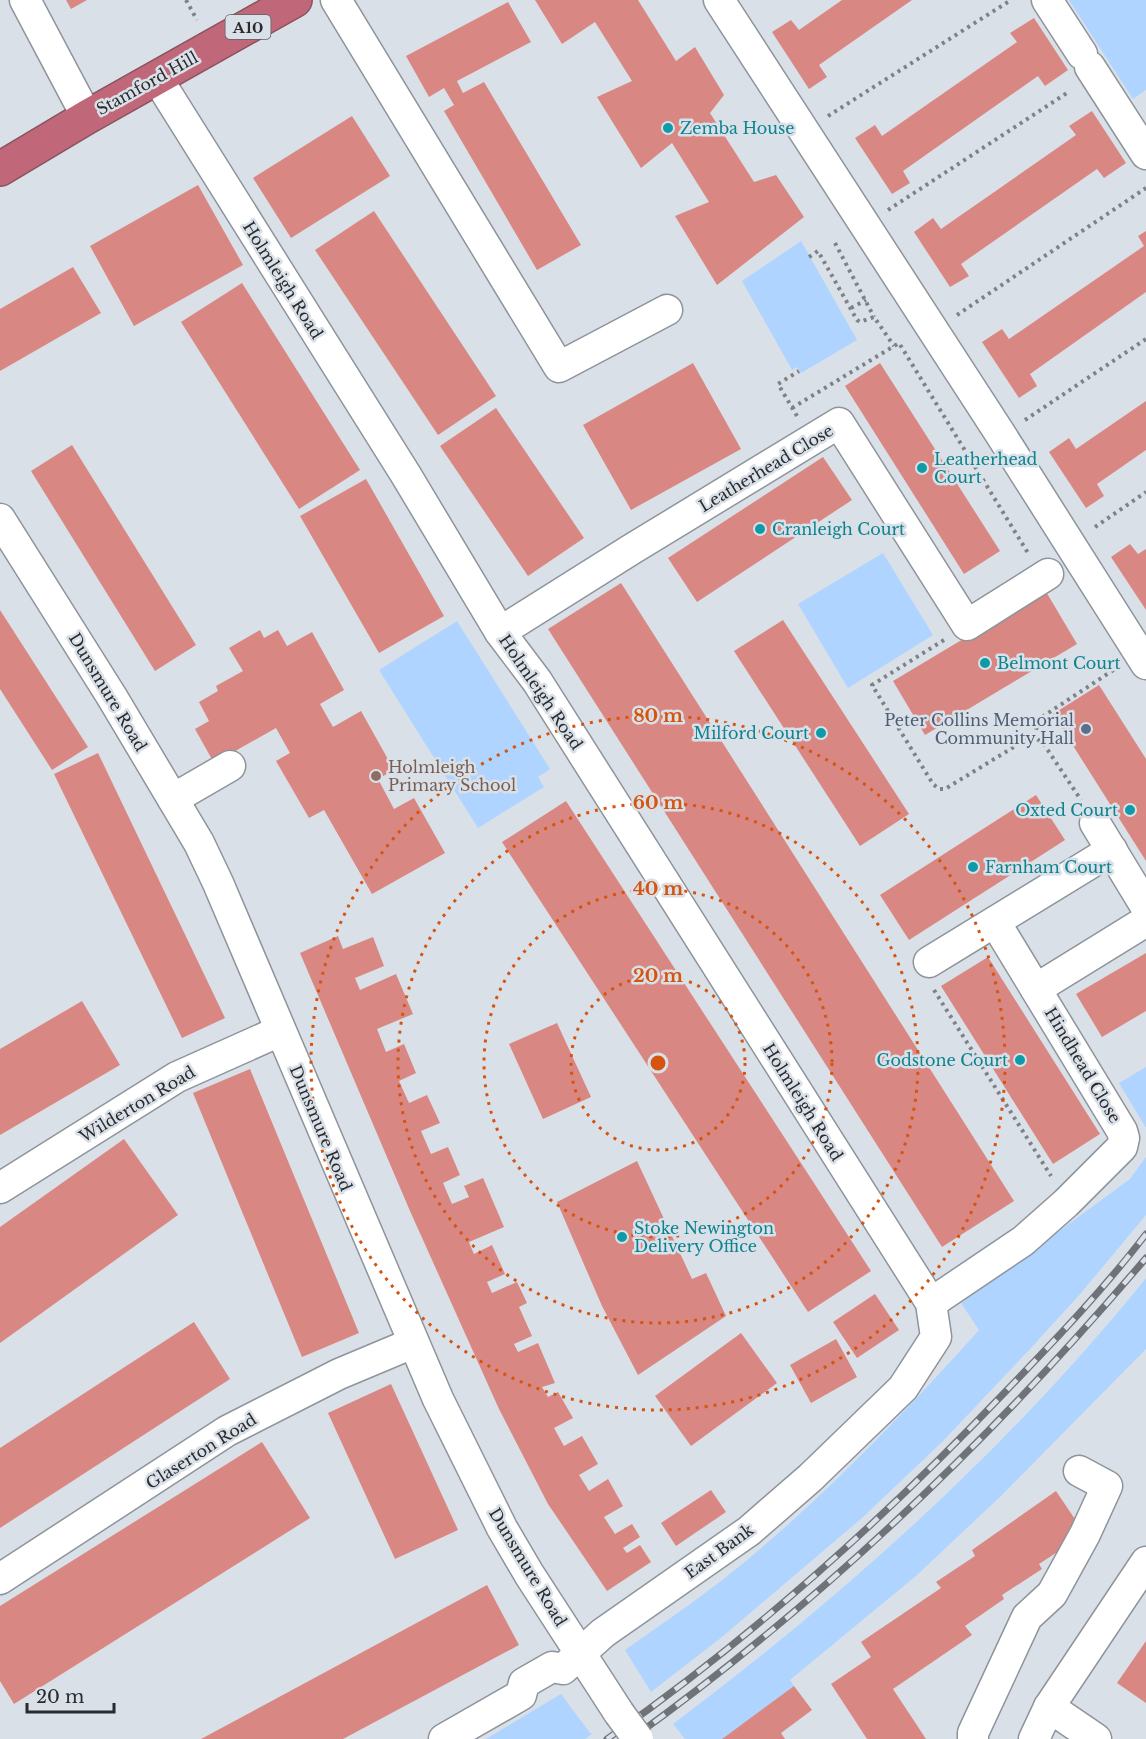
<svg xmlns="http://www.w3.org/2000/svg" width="1146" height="1739" font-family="'Libre Baskerville',serif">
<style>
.green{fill:#afd4ff}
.building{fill:#d98783}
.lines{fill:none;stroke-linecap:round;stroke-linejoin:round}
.minor-casing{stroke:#8e949b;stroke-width:33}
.highway-casing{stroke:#8b535f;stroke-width:36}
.path{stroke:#7e8287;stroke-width:4;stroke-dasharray:3 4.5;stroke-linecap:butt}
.minor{stroke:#fff;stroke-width:30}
.highway{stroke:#c06879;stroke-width:33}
.rail-casing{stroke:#6f7277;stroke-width:7}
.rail{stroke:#dae0e7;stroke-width:4.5;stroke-dasharray:14;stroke-linecap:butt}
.minor-bridge-casing{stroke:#8e949b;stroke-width:33;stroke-linecap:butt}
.minor-bridge{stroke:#fff;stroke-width:30}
.ring{fill:none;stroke:#d5540f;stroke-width:3;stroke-dasharray:3 6}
.culture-dot{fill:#0f9aa8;stroke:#dae0e7;stroke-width:2}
.service-dot{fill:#5c6f8a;stroke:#dae0e7;stroke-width:2}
.education-dot{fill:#8d6e63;stroke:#dae0e7;stroke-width:2}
.labels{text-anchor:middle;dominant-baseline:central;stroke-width:5;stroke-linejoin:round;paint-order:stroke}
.shield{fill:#dae0e7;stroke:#5e6166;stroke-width:1.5}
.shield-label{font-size:15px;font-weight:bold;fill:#292b2e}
.street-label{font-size:16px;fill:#292b2e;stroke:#dae0e7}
.culture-label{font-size:16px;fill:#0d838f;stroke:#dae0e7;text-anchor:start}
.service-label{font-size:16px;fill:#4e5e75;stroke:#dae0e7;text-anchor:end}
.education-label{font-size:16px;fill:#785e54;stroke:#dae0e7;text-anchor:start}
.centre{fill:#d5540f;stroke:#dae0e7;stroke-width:3}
.ring-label{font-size:18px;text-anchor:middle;font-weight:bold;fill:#d5540f;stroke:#dae0e7;stroke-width:5;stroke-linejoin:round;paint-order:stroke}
</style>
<rect width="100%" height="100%" fill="#dae0e7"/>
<g class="green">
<polygon points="1069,0 1146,0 1146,90 1133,99"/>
<polygon points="801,241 857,340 801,373 797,367 792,370 742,281"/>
<polygon points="883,553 933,635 848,688 798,604"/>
<polygon points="457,621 550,769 538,777 544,787 478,828 379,670"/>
<polygon points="1146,1067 1146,1128 1119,1083"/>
<path d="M1146,1157V1215L1081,1293L1030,1349L943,1441L862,1518L722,1637L651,1692L625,1650C657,1627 690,1605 721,1581C815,1507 899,1419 979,1330L961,1303L1130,1179Z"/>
<path d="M1146,1278V1349L1002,1495L917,1575L790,1680L794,1686L722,1739H685L673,1724C845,1595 1011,1446 1146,1278Z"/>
<polygon points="561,1694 590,1733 593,1733 585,1739 486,1739"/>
</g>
<g class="building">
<polygon points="66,0 87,0 71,9"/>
<polygon points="535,0 638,0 676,61 695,47 724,95 710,113 754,182 776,175 804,217 717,285 675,216 709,202 672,143 641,168 597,97 632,81 595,22 562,44"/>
<polygon points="842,0 912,0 819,65 827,77 809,89 772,32 791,20 799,30"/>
<polygon points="508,2 531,42 457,81 463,93 484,82 581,245 537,270 444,111 454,105 444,88 429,97 406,56"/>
<polygon points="1034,18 1068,70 1045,86 1038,76 903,171 910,183 892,194 855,138 875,125 882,136 1017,42 1010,33"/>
<polygon points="1092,111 1126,163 1104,178 1097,169 961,264 969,276 950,287 914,232 933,218 941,229 1076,135 1069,126"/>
<polygon points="352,116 390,176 291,238 253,178"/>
<polygon points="198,185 243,265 134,326 90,246"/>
<polygon points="374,211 496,396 438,435 315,250"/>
<polygon points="1146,231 1146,292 1030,374 1037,386 1019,398 982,342 1002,329 1009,339 1144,246 1138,236"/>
<polygon points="73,267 101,313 0,371 0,309"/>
<polygon points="242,283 360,470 299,509 181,322"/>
<polygon points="693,363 741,449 631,510 583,425"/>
<polygon points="880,363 1000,551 964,574 845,386"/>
<polygon points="1146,401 1146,450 1097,484 1104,496 1086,508 1049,452 1069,438 1076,449"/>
<polygon points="496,408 584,538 528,576 440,446"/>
<polygon points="72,445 196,645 155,671 31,471"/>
<polygon points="823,457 852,500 697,602 668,558"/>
<polygon points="366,479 444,616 379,653 300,516"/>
<polygon points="1130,544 1138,554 1146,549 1146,610 1111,557"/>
<polygon points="621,583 1014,1201 942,1247 548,629"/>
<polygon points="1045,590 1077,644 925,735 893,681"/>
<polygon points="0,610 88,747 52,770 0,689"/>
<polygon points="783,620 909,814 860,846 734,651"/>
<polygon points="260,630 264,638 278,630 287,646 312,632 344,690 320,704 333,727 361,711 394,770 378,779 394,809 414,798 445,853 372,894 324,810 309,818 276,761 290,753 276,728 214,763 195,729 209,721 199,702 218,691 216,686 243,671 229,648"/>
<polygon points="1099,685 1146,759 1146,861 1053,714"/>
<polygon points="98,753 225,1018 182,1038 54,774"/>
<polygon points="1036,795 1065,840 909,940 880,895"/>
<polygon points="566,801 871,1271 808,1312 502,842"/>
<polygon points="338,936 343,949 373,937 384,966 355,978 360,990 396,974 413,1014 377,1029 386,1052 404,1044 416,1073 399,1081 409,1103 427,1095 440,1123 421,1131 431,1154 448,1147 460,1175 443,1183 452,1204 469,1197 464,1186 483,1178 504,1227 469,1242 470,1245 474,1254 492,1245 505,1274 487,1282 492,1293 517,1282 527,1303 519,1307 532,1336 514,1344 518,1352 538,1343 555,1383 542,1387 548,1397 558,1392 573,1418 554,1428 564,1446 582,1436 598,1464 579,1475 589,1491 608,1479 623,1506 604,1517 615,1534 632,1524 640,1537 623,1548 627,1553 640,1545 651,1562 607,1591 548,1504 499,1409 410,1211 300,953"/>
<polygon points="1146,953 1146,1011 1102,1037 1076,994"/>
<polygon points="988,957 1100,1134 1053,1164 941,986"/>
<polygon points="82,1001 120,1065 0,1135 0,1049"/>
<polygon points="557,1023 591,1097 543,1119 509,1044"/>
<polygon points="250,1069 359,1333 302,1357 193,1093"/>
<polygon points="124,1139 178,1215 0,1343 0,1227"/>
<polygon points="637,1161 692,1279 706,1273 726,1316 638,1375 602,1306 557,1202"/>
<polygon points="875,1294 899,1330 857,1358 833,1322"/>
<polygon points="194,1322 230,1379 0,1528 0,1448"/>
<polygon points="741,1333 777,1383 691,1446 655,1396"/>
<polygon points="836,1339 857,1377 811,1403 790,1365"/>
<polygon points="391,1384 458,1530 395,1559 328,1413"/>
<polygon points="262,1442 310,1518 14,1704 0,1681 0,1606"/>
<polygon points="711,1490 726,1512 676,1546 661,1523"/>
<polygon points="1056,1491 1085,1534 1039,1564 1042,1569 1002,1595 1004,1599 965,1626 972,1635 893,1689 926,1739 867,1739 831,1684 871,1657 861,1642 941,1588 936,1582 975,1556 972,1550"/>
<polygon points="487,1585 519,1645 343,1739 201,1739"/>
<polygon points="1146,1641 1146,1703 1117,1683"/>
<polygon points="794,1686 812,1710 781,1733 785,1739 722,1739"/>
</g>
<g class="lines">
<defs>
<g id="minor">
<polyline points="25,0 87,117"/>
<polyline points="336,0 559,367 667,310"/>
<polyline points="719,0 1001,435 1146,664"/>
<polyline points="1047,0 1082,54"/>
<polyline points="1090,67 1146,154"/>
<polyline points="157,78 406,475 500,632 537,681 931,1303 936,1337 903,1388 810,1478 749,1531 603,1633 563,1669 552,1667 524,1683 521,1695 444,1739"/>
<polyline points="0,519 112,697 199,843 218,883 438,1399 502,1528 529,1574 619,1713"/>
<polyline points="500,632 632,549 839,423 967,625 1048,574"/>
<polyline points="173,799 230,766"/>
<polyline points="1095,823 1146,907"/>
<polyline points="929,962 1112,850"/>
<polyline points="1036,989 1146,921"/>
<polyline points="0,1188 177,1077 280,1031"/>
<polyline points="931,1303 1023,1241 1066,1203 1122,1147 1124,1138 1122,1131 995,922"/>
<polyline points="0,1579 227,1431 339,1374 413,1343"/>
<polyline points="1049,1707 1096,1739"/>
<polyline points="973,1739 973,1733 1027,1617 1052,1594 1085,1534 1107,1486 1079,1471"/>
<polyline points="1034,1739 1049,1707 1146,1562"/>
</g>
<polyline id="highway" points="0,169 87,117 295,0"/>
</defs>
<use href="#minor" class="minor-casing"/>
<use href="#highway" class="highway-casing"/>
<g class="path">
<polyline points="186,0 197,20"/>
<polyline points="828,116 1011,0"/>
<polyline points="888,210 1070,91"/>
<polyline points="835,243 874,317"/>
<polyline points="809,257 818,251 857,320 860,322 874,317 894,346"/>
<polyline points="851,308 866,300"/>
<polyline points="957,315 1146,188"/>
<polyline points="792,408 899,343 1028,553"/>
<polyline points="797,416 778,384 799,371"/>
<polyline points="1025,420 1146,339"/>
<polyline points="1095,527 1146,492"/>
<polyline points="944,640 872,685 933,784 939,789 945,789 1027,739 1034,737 1043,743 1081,800"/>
<polyline points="1034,737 1039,719 1115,669"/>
<polyline points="934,990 1051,1176"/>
</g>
<use href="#minor" class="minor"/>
<use href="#highway" class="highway"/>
<defs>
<g id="rail">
<path d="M607,1739C752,1638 885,1518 1007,1390C1055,1340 1104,1289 1146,1234"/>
<path d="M631,1739C823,1601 993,1438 1146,1258"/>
</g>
</defs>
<use href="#rail" class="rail-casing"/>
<use href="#rail" class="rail"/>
<defs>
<polyline id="minor-bridge" points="619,1713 638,1739"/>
</defs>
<use href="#minor-bridge" class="minor-bridge-casing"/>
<use href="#minor-bridge" class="minor-bridge"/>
</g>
<g class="ring">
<circle cx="658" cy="1063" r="87"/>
<circle cx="658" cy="1063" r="174"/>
<circle cx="658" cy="1063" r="260"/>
<circle cx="658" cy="1063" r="347"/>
</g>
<g class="culture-dot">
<circle cx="668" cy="128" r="6"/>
<circle cx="922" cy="468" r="6"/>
<circle cx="760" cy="529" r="6"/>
<circle cx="985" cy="663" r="6"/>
<circle cx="821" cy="733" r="6"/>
<circle cx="1130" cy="810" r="6"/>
<circle cx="973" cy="867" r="6"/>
<circle cx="1020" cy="1060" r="6"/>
<circle cx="622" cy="1237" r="6"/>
</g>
<circle class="service-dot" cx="1086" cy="729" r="6"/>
<circle class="education-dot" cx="376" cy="776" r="6"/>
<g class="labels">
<rect class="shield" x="225.5" y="15" width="45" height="24" rx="4.5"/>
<g class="shield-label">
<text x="248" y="27">A10</text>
</g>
<g class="street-label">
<text transform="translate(147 83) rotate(-29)">Stamford Hill</text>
<text transform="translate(283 280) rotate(58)">Holmleigh Road</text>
<text transform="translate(766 468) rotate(-31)">Leatherhead Close</text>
<text transform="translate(108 692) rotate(59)">Dunsmure Road</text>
<text transform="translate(541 692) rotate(56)">Holmleigh Road</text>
<text transform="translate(1083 1065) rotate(59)">Hindhead Close</text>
<text transform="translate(803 1102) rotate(58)">Holmleigh Road</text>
<text transform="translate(137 1104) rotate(-31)">Wilderton Road</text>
<text transform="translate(321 1128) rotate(67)">Dunsmure Road</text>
<text transform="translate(201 1451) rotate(-32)">Glaserton Road</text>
<text transform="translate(719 1551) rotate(-36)">East Bank</text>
<text transform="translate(528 1567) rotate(59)">Dunsmure Road</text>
</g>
<g class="culture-label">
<text x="680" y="128">Zemba House</text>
<text x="934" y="459">Leatherhead<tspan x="934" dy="18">Court</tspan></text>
<text x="772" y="529">Cranleigh Court</text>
<text x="997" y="663">Belmont Court</text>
<text x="809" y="733" text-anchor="end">Milford Court</text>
<text x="1118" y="810" text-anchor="end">Oxted Court</text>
<text x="985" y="867">Farnham Court</text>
<text x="1008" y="1060" text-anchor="end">Godstone Court</text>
<text x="634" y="1228">Stoke Newington<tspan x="634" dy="18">Delivery Office</tspan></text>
</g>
<g class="service-label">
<text x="1074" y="720">Peter Collins Memorial<tspan x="1074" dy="18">Community Hall</tspan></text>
</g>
<g class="education-label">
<text x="388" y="767">Holmleigh<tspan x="388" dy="18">Primary School</tspan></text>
</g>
</g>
<circle cx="658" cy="1063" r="9" class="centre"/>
<g class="ring-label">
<text x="658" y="722">80 m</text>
<text x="658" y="809">60 m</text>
<text x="658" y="895">40 m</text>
<text x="658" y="982">20 m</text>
</g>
<path d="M27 1703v9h87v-9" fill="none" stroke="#292b2e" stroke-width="3"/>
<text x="36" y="1703" font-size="18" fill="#292b2e" stroke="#dae0e7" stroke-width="4.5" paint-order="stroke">20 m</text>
</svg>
